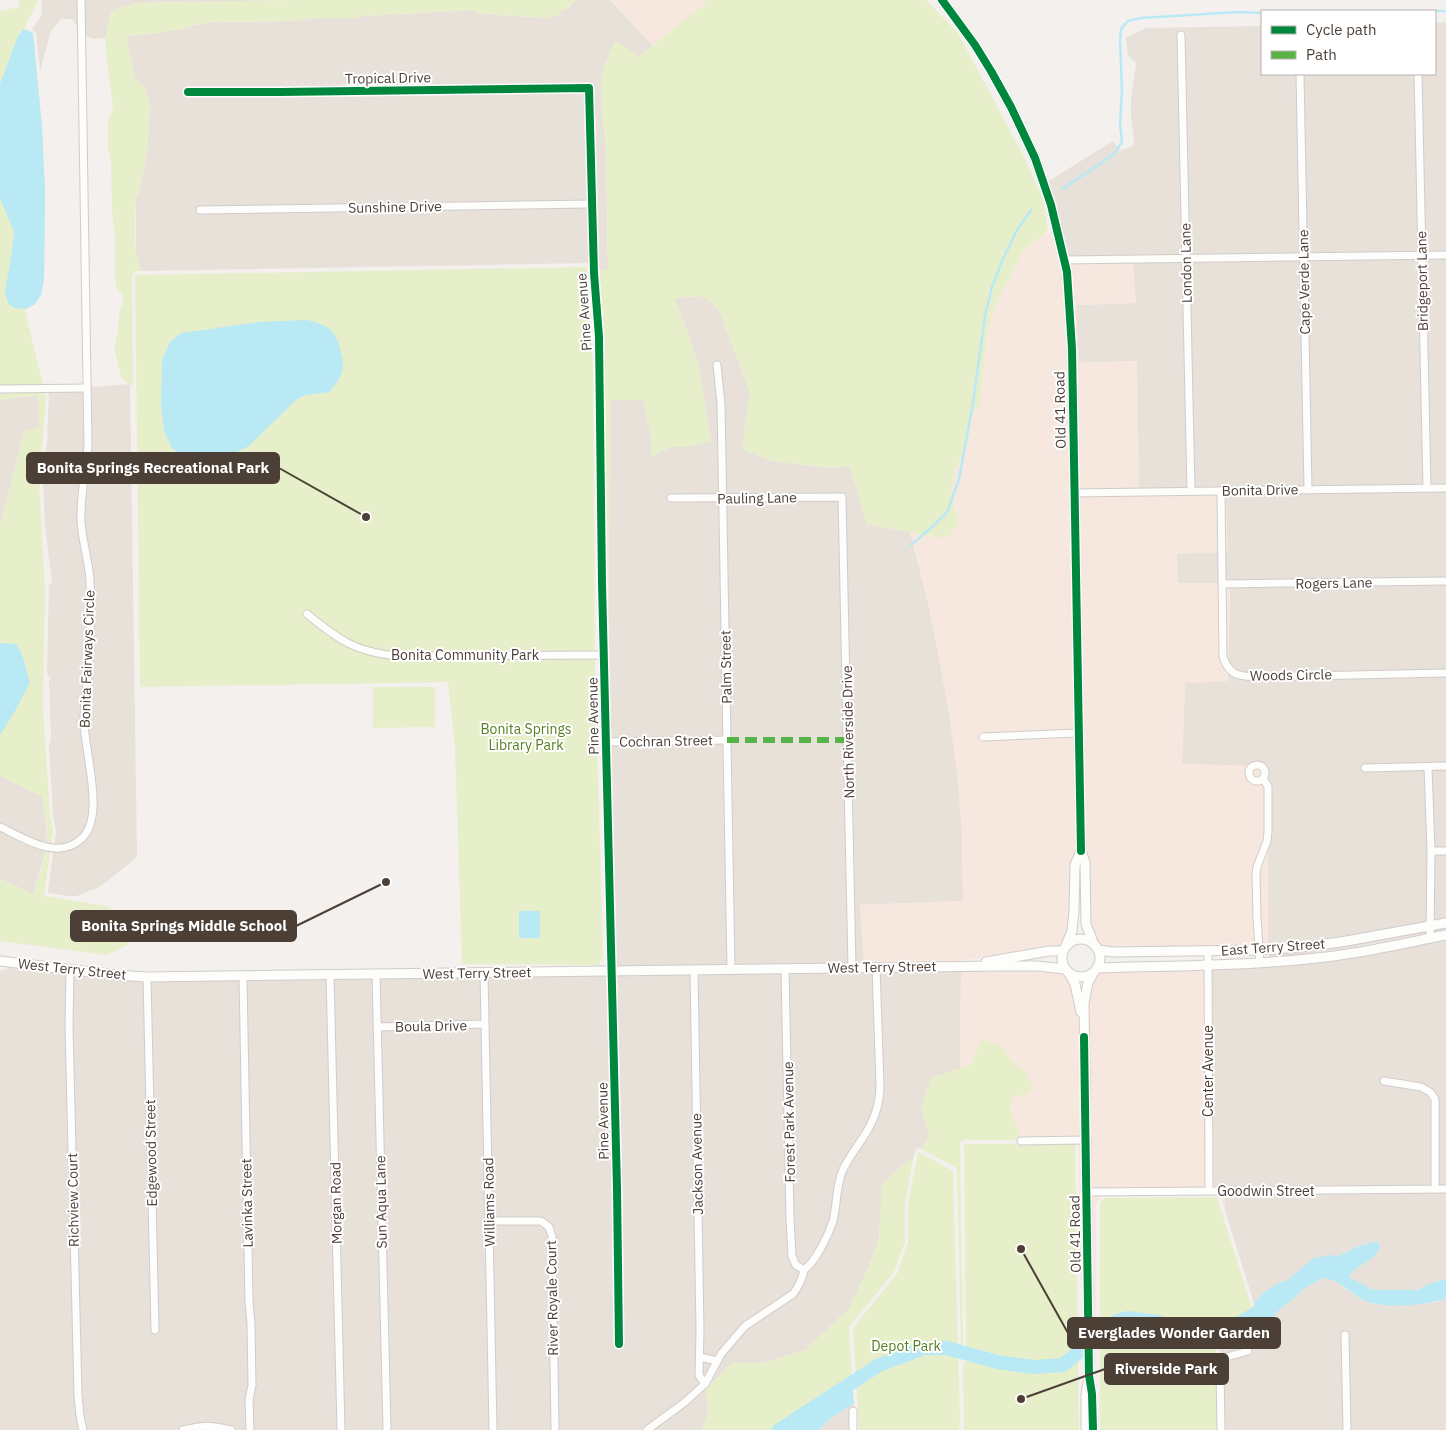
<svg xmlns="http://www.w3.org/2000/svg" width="1446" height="1430" font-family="'IBM Plex Sans',sans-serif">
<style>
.residential{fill:#e8e1da}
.commercial{fill:#f7e8df}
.green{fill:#e7efca}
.water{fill:#b9e9f5}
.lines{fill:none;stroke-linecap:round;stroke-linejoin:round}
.stream{stroke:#b9e9f5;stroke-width:2.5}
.river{stroke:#b9e9f5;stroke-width:14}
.minor-casing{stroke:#d0ccc9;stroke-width:9}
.tertiary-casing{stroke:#d0ccc9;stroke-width:11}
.minor{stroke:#fdfdfc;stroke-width:7}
.tertiary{stroke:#fdfdfc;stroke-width:9}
.quiet{stroke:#57b346;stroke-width:6;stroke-dasharray:12 6;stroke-linecap:butt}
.cycleway-casing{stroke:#fff;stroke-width:11}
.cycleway{stroke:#00873e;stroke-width:8}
.labels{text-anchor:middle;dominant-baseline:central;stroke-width:4;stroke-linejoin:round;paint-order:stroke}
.street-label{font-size:14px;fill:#4c3f36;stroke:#fff}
.park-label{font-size:14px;fill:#578020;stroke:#fff}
.leader{fill:none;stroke:#4c3f36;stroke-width:2}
.callout-dot{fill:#4c3f36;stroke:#fff;stroke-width:2}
.callout{fill:#4c3f36;stroke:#4c3f36;stroke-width:2}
.callout-label{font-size:15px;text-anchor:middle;font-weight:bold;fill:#fff}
</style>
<rect width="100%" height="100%" fill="#f3f0ed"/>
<g class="residential">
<polygon points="42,0 293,0 136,3 111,11 105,41 105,38 95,39 83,35 72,19 61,19 51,31 40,71 36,33 32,29 42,15 41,5"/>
<polygon points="576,0 610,0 653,46 639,57 615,41 604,68 601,82 602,111 606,149 608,270 590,270 590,265 587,263 143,271 140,267 136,255 136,198 139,191 147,153 150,104 146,90 135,78 126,36 157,33 182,29 193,25 218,22 292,21 317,18 357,18 364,16 472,10 483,14 546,18 568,8"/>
<polygon points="1446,22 1446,918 1320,941 1268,945 1267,766 1182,765 1185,683 1228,680 1230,583 1177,583 1177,554 1139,493 1136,361 1078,363 1076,305 1136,303 1074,262 1067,254 1047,182 1113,141 1120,150 1132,147 1134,139 1131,116 1131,100 1136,63 1128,56 1126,38 1146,28 1262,26 1262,74 1435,74 1435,23"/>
<polygon points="702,296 718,308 750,392 742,449 772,461 831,468 850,466 867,524 910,532 929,607 949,711 958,780 962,833 963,901 860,905 864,963 612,967 608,658 610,400 643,399 651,437 651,456 671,447 685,447 698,362 675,298"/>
<polygon points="130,384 137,857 115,875 99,887 77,896 69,896 48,893 56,831 53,815 49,747 51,738 49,681 51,680 47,673 49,586 52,582 45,527 43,482 48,433 47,433 49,398 48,391"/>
<polygon points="39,395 39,427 24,432 0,527 0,400"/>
<polygon points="0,776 42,797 45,812 47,841 45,854 33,894 0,879"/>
<polygon points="1446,927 1446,930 1339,950 1269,958 1268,954 1322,950"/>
<polygon points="1446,940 1446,1279 1429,1284 1418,1290 1377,1290 1371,1289 1354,1281 1349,1277 1352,1271 1368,1261 1380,1247 1376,1241 1359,1246 1336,1257 1329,1257 1324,1260 1304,1275 1299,1278 1281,1282 1264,1292 1254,1303 1225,1211 1224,1193 1214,1193 1207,969 1269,967 1309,964 1341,959"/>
<polygon points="10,967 116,979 147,981 961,971 960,1069 931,1078 921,1109 930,1136 921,1149 918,1148 916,1149 913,1159 906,1162 883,1184 879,1239 866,1273 849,1309 805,1350 763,1363 732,1363 706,1389 708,1412 702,1430 0,1430 0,971 1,971"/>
<polygon points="1323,1278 1340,1283 1344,1288 1361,1299 1372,1304 1420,1304 1437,1302 1446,1298 1446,1430 1222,1430 1220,1346 1253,1334 1264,1326 1282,1307 1292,1300 1306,1287 1317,1280"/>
<polygon points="854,1403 855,1430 819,1430 827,1421"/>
</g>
<g class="commercial">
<polygon points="610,0 709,0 653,46"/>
<polygon points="1047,232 1055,241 1063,273 1068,349 1077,848 1075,849 1068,930 1063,942 1060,946 1049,946 954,962 864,963 860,905 963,901 962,833 958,780 949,711 929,607 910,532 917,533 959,521 951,488 955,473 968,442 970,422 980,401 988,328 995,306 1024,249"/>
<polygon points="1067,254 1075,262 1133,260 1136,303 1076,305 1079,363 1137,361 1139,493 1226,491 1228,552 1177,554 1178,583 1230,583 1228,681 1185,683 1182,764 1267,766 1268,945 1113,948 1100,946 1090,923 1086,849 1085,848 1076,348 1071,271"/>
<polygon points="1207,969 1214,1193 1224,1193 1225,1211 1219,1194 1101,1195 1096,1204 1096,1336 1093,1338 1088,1003 1091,984 1099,972"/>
<polygon points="1036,970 1062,973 1064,974 1071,986 1076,1011 1080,1038 1084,1282 1080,1278 1078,1142 1025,1140 1020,1138 1010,1109 1012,1097 1027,1095 1025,1073 1012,1061 999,1044 972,1064 960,1069 961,971"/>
</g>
<g class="green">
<path d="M19,0H38L24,29L33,33L42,127L45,192L44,280L41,295L34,305L25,310L46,398L39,481L45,589L43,709L50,815L53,830L44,896L106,906L123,918L128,945L107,955L0,941V879L33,894C38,880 43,866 46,852C49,834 46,815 42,797L0,776V528L24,432L39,427L38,395L0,400V11L19,7Z"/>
<path d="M293,0H576L558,15L546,18L483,14L472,10L364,16L357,18H317L292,21L218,22L193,25L182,29L157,33L126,36L135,78L146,90L150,104L147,153L139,191L136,198C136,216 131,259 143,271H134L132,275L133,386L128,384L121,376L114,349L118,332L119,315L124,297L116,287L115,275V237L112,211L111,161L108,149V123L113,107L108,68L105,41L111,11L136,3Z"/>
<path d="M709,0H926L958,33L1023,155L1043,199L1048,231L1024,249L995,306L988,328L980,401L982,402C967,417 973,425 968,442C964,457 953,470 952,486C950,495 957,512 959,521L951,535L942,538L867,524L850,466L831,468L772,461L742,449L750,392L718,308L702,296L675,298L698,362L711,442L685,447H671L651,456V437L643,400H610L608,658H598L596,370L590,270H608L606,149L602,111L601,82L604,68L615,41L628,48L639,57Z"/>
<polygon points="587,267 593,370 595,663 603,958 598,965 462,964 455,748 448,682 140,687 135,275"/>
<polygon points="373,687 435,687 435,727 373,728"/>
<polygon points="981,1041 999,1044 1012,1061 1025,1073 1034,1086 1027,1095 1012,1097 1010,1109 1020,1137 1025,1140 964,1140 960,1143 963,1349 961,1349 957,1169 955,1167 921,1149 930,1136 921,1109 931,1078 972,1064"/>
<polygon points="1075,1143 1079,1430 964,1430 963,1366 970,1355 966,1353 964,1144"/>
<polygon points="918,1152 953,1171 960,1419 959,1430 859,1430 853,1328 897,1274 908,1242 908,1205"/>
<path d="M913,1159L905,1204V1241L894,1272L849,1327L852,1381C843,1390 832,1402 818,1402L805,1421L794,1424L787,1430H702L708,1412L706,1389L732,1363H763L805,1350L849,1309L866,1273L879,1239L882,1184L906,1162Z"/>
<polygon points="1217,1197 1254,1315 1229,1328 1208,1332 1216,1347 1218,1430 1100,1430 1100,1204 1104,1198"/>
</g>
<g class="water">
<polygon points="24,29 33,33 42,127 45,192 44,280 41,295 34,305 25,309 14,308 8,303 5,292 12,251 14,232 0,198 0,84 18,36"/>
<path d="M307,320C328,325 336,329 341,352C343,359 344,365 342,372C340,379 334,386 330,392L305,395L296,400L249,446L234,453L212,461L200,462L188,460L171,447L164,430L161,407L162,360L170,342L181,333L259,322Z"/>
<polygon points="0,643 16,644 22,654 30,683 15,711 0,735"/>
<rect x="519" y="911" width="21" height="27"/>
<path d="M1377,1241L1380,1247C1378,1251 1376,1255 1372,1258C1365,1265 1353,1267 1349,1277L1371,1289L1377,1290H1418L1429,1284L1446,1279V1298C1430,1306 1379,1309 1363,1300C1347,1291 1342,1281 1323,1278L1306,1287L1292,1300L1282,1307L1264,1326L1253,1334L1220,1346L1214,1335L1231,1331L1256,1317L1258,1314L1254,1303L1264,1292L1281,1282L1299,1278L1304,1275L1324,1260L1330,1257H1336L1359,1246Z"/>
<path d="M852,1381L854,1403C843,1412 827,1418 819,1430H787C801,1418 809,1427 812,1405C817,1402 820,1403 825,1402C835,1400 845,1388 852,1381Z"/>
</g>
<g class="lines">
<g class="stream">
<polyline points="1435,11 1446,11"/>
<polyline points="1062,189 1097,166 1114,154 1122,142 1120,124 1122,90 1120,41 1121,29 1128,21 1141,18 1238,12 1262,13"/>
<polyline points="911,545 932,527 947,512 959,479 973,403 985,316 992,287 1003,259 1016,232 1031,210"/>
</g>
<g class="river">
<polyline points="1290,1287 1316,1265 1333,1262 1335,1264"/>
<polyline points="779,1430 879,1365 925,1348 947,1348 997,1362 1034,1367 1063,1365 1117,1321 1128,1318 1158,1322 1172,1329 1193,1332 1208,1332 1229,1328 1254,1315 1271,1301"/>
</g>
<defs>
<g id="minor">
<polyline points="1181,35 1191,491"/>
<polyline points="1300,74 1308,489"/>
<polyline points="1418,74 1427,488"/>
<polyline points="188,92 280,92 589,88 594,273 599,337 602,584 617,1188 619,1344"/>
<polyline points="200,210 591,204"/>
<polyline points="1064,260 1446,255"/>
<polyline points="717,365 721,404 731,970"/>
<polyline points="0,389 87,388"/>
<path d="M1221,491L1223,657C1230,677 1240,676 1258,677L1446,673"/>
<polyline points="1074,493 1446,488"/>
<polyline points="671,498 842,497 852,968"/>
<polyline points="1223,584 1446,581"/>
<path d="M307,614C339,640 355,652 397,656L604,655"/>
<polyline points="983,737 1078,733"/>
<polyline points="606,742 727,740"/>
<circle cx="1257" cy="773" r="8"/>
<polyline points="1428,767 1431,851 1430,938"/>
<polyline points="1365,768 1446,766"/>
<path d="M0,827C24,838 57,861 81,839C107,817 83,749 84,718C84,704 87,690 88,676C91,645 91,613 90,581C89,561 82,541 81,521C80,495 86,471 88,445L81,0"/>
<polyline points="1431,851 1446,851"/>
<polyline points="1208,951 1209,1191"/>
<polyline points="1260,963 1257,918 1256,876 1257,867 1267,841 1268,832 1268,786 1263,779"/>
<polyline points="785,969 790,1218 792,1256 796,1265 804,1270"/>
<polyline points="70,970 69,1026 78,1395 80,1416 83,1430"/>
<polyline points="694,970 700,1330 699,1375 705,1384"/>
<polyline points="484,973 493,1430"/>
<polyline points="376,974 387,1430"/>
<polyline points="330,975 341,1430"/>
<polyline points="243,976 249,1302 251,1324 252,1385 249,1400 250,1430"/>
<polyline points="147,977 155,1330"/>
<polyline points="377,1027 485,1024"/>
<polyline points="1384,1081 1421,1087 1430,1092 1435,1099 1435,1189"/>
<polyline points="1021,1141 1085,1140"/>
<polyline points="1086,1192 1446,1189"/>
<polyline points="489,1221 541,1221 549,1227 552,1236 555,1430"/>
<polyline points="1345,1335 1347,1430"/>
<polyline points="700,1357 717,1361"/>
<polyline points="853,1411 853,1430"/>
<path d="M183,1430C205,1425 210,1425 231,1430"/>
<path d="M647,1430L685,1402L705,1384L721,1354L745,1326L793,1294C799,1286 802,1280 804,1270C816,1261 828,1236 833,1221C837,1205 836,1187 842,1172C847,1160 855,1150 862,1139C874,1122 880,1105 880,1085L876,967"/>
<polyline points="1221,1430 1220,1367 1223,1358 1248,1351"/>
</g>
<g id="tertiary">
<polyline points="942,0 975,45 991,71 1011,107 1035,158 1051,205 1067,272 1072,349 1081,851 1085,862 1086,924 1094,945"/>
<circle cx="1081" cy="958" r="19"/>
<polyline points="1066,945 1072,931 1074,911 1075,865 1081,851"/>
<polyline points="1098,950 1113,952 1259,950 1301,947 1341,942 1446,923"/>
<polyline points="0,961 116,975 147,977 1001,966 1037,966 1065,969"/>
<polyline points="986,962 1049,951 1063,951"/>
<path d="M1097,968C1167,966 1237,966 1307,959C1354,955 1400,944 1446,935"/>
<polyline points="1069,973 1075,984 1081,1012"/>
<polyline points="1093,973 1088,983 1084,1003 1089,1375 1092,1394 1093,1430"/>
<polyline points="1086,1430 1086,1394 1088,1383"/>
</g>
</defs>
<use href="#minor" class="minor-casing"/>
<use href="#tertiary" class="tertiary-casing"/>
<use href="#minor" class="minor"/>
<use href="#tertiary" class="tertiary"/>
<polyline class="quiet" points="727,740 848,740"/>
<defs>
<g id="cycleway">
<polyline points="942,0 975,45 991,71 1011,107 1035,158 1051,205 1067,272 1072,349 1081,851"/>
<polyline points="188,92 280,92 589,88 594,273 599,337 602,584 617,1188 619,1344"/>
<polyline points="1084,1037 1089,1375 1092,1394 1093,1430"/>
</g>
</defs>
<use href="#cycleway" class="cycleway-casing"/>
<use href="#cycleway" class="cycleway"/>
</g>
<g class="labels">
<g class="street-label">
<text transform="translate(388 78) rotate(-1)">Tropical Drive</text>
<text transform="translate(395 207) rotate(-1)">Sunshine Drive</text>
<text transform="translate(1186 263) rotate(-91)">London Lane</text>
<text transform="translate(1422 281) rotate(-91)">Bridgeport Lane</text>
<text transform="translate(1304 282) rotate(-91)">Cape Verde Lane</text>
<text transform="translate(584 312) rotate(-94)">Pine Avenue</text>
<text transform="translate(1060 410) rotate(-91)">Old 41 Road</text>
<text transform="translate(1260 490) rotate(-1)">Bonita Drive</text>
<text transform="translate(757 498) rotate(-1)">Pauling Lane</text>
<text transform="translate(1334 583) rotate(-1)">Rogers Lane</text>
<text x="465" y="655">Bonita Community Park</text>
<text transform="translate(87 659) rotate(-88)">Bonita Fairways Circle</text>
<text transform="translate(726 667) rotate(-91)">Palm Street</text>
<text transform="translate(1291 675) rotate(-1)">Woods Circle</text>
<text transform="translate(593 716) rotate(-91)">Pine Avenue</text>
<text transform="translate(848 732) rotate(-91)">North Riverside Drive</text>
<text transform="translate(666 741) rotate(-1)">Cochran Street</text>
<text transform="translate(1273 947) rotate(-4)">East Terry Street</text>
<text transform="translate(882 967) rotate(-1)">West Terry Street</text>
<text transform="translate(72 969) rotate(6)">West Terry Street</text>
<text transform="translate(477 973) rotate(-1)">West Terry Street</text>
<text transform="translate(431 1026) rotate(-1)">Boula Drive</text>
<text transform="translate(1208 1071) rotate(-90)">Center Avenue</text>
<text transform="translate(603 1121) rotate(-91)">Pine Avenue</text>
<text transform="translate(789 1122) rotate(-91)">Forest Park Avenue</text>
<text transform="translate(151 1153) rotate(-91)">Edgewood Street</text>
<text transform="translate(697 1164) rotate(-91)">Jackson Avenue</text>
<text x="1266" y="1191">Goodwin Street</text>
<text transform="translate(73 1200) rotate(-91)">Richview Court</text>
<text transform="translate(381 1202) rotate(-91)">Sun Aqua Lane</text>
<text transform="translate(489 1202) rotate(-91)">Williams Road</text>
<text transform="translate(247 1203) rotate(-91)">Lavinka Street</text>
<text transform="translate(336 1203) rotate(-91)">Morgan Road</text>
<text transform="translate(1075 1234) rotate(-91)">Old 41 Road</text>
<text transform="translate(552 1298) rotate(-91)">River Royale Court</text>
</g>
<g class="park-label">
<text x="526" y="729">Bonita Springs<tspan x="526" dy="16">Library Park</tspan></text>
<text x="906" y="1346">Depot Park</text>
</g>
</g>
<path class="leader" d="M366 517L279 468M386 882L296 926M1021 1249L1068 1333M1021 1399L1105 1369"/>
<g class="callout-dot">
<circle cx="366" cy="517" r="5"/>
<circle cx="386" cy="882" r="5"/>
<circle cx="1021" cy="1249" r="5"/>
<circle cx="1021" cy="1399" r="5"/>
</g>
<g class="callout">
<rect x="27" y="453" width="252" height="30" rx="5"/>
<rect x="71" y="911" width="225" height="30" rx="5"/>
<rect x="1068" y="1318" width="212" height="30" rx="5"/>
<rect x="1105" y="1354" width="123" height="30" rx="5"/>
</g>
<g class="callout-label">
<text x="153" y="473">Bonita Springs Recreational Park</text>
<text x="184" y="931">Bonita Springs Middle School</text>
<text x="1174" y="1338">Everglades Wonder Garden</text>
<text x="1166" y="1374">Riverside Park</text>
</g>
<rect x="1261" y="10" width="175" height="65" fill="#ffffff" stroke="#b7b2af"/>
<rect x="1271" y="26" width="25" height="8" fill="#00873e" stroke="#b7b2af"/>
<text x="1306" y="35" font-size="15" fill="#4c3f36">Cycle path</text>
<rect x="1271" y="51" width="25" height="8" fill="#57b346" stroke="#b7b2af"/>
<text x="1306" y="60" font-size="15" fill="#4c3f36">Path</text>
</svg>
